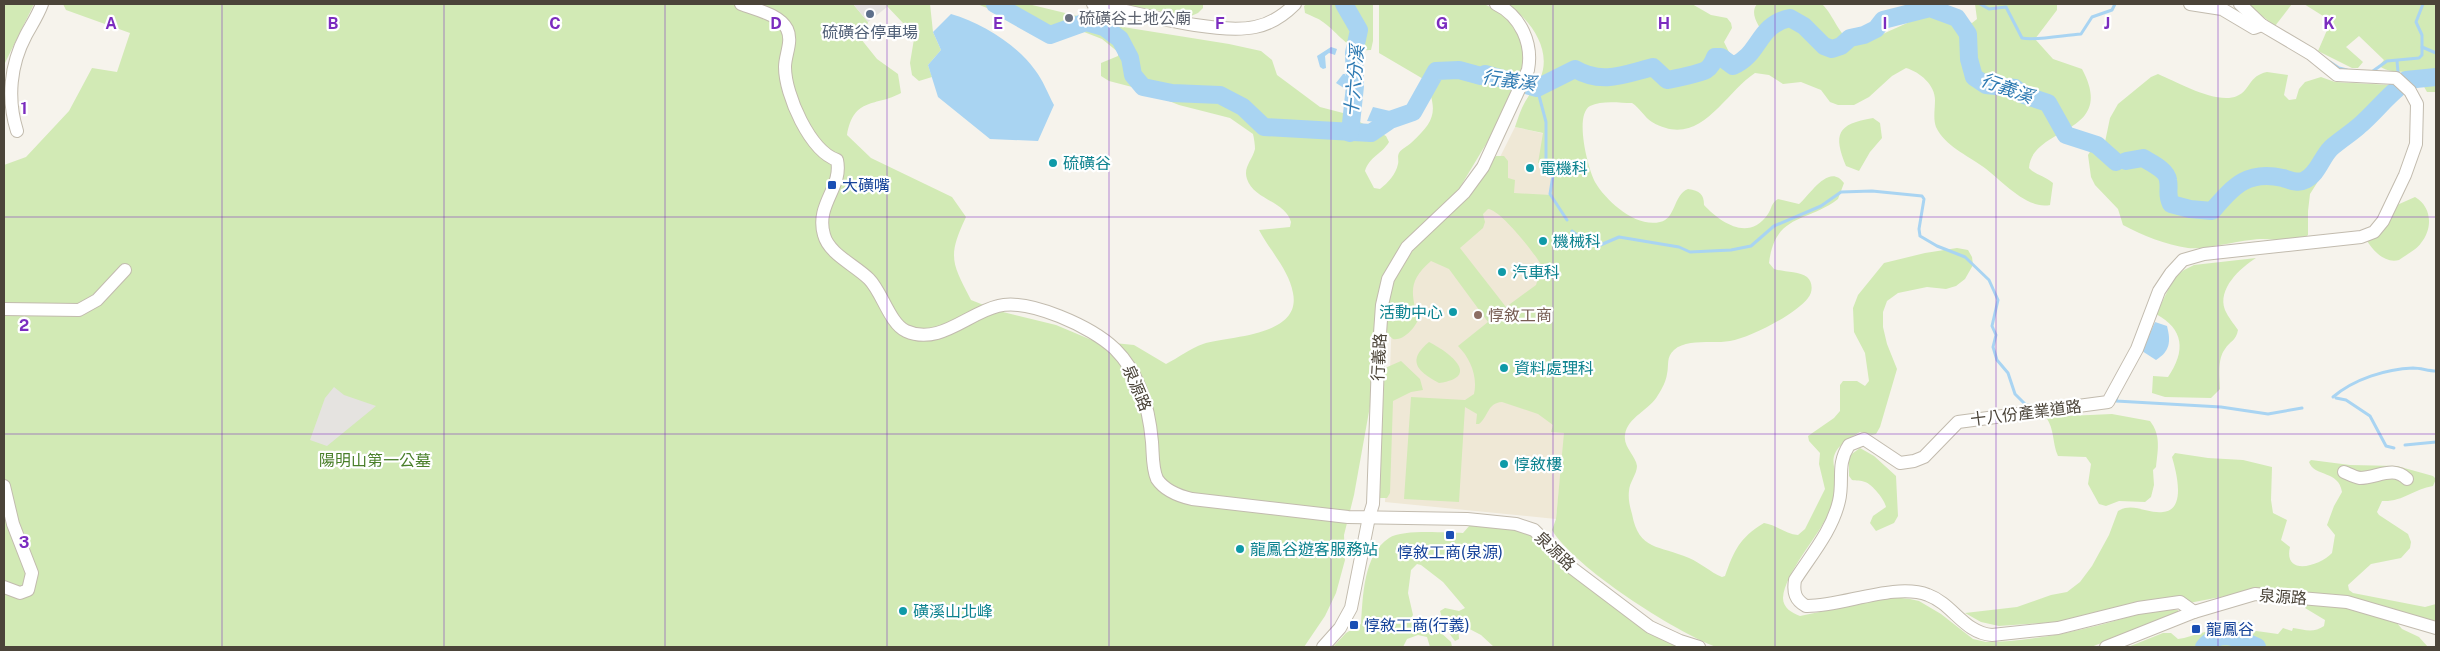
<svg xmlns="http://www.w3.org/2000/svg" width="2440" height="651" font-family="'Public Sans','Noto Sans TC',sans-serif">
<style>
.education{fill:#efe8d6}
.green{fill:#d2eab5;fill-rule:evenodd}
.parking{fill:#e5e3e0}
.water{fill:#a9d4f2}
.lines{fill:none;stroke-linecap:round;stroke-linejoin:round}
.stream{stroke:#a9d4f2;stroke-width:3}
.river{stroke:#a9d4f2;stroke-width:18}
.minor-casing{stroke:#c2bbae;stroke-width:14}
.minor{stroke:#fff;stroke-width:12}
.grid{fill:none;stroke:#7b2cbf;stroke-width:1;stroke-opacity:0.55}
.service-dot{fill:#5c6f8a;stroke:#fff;stroke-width:2}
.worship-dot{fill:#6b7280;stroke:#fff;stroke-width:2}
.culture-dot{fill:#0f9aa8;stroke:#fff;stroke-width:2}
.transit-dot{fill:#1a4fb4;stroke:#fff;stroke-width:2}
.education-dot{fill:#8d6e63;stroke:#fff;stroke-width:2}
.labels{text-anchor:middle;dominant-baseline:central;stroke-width:4.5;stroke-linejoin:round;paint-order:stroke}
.worship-label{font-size:16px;fill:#5b616d;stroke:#fff;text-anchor:start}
.service-label{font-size:16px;fill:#4e5e75;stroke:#fff}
.culture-label{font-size:16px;fill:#0d838f;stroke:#fff;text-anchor:start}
.transit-label{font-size:16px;fill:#164399;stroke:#fff;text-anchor:start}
.education-label{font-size:16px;fill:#785e54;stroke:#fff;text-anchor:start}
.street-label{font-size:16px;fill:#4b4439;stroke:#fff}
.park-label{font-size:16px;fill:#4a7f2a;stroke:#fff}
.water-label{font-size:18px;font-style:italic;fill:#2e7ab2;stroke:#fff}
.grid-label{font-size:16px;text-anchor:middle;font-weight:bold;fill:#7b2cbf;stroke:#fff;stroke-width:4.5;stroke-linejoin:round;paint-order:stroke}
</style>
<rect width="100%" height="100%" fill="#f6f3ec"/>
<polygon class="education" points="1515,127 1571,140 1565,433 1556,519 1385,502 1393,290 1489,179"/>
<g class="green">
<polygon points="4,4 34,4 4,65"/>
<path d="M63,4H853L868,22L865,35L861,39L877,59L898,74L901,93C876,107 854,96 847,135L871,158L952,197L966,217C947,257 952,263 971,300L999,311L1056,325L1094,341L1134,345L1166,364C1178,358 1191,348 1203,344C1228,336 1302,337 1293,293C1289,270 1270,251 1259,230L1290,227L1291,222C1286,202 1253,199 1247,179C1243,167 1252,161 1255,149C1255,145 1254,138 1253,134L1230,118L1179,105L1136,88L1109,81L1101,76V63L1118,56V52L1102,39L1084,32L1062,38L1043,37L1012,18L977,4H1028L1123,27L1229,44L1261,51L1272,60L1277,75L1320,107L1343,113L1386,136L1389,142C1382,154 1369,157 1365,171L1374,188L1380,189C1388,183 1396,174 1398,164C1399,160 1397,157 1399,153C1402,148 1407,147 1411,143C1436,120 1438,111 1425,80L1379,53V4H1484C1513,17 1517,33 1529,60L1492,134L1459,189L1415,238L1383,282L1370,406L1354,495L1344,535L1345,560L1336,593L1325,616L1304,647H4V165L26,157L69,111L92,68L117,72L130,33L66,10Z"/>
<polygon points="885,4 930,4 933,32 941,50 928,65 932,77 919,81 912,75 910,63 914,39 903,23"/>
<polygon points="1119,4 1203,4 1203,8 1198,13 1191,16"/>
<path d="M1307,4H1373V41L1371,50C1348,52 1340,34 1323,22C1318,18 1311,16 1305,13L1304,6Z"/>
<path d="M1507,4H1692L1711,15L1727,18L1731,23L1732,28L1724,42L1729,52L1736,58H1743L1766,36C1759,27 1749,14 1757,4H1822C1834,15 1839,38 1855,43C1902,33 1924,0 1972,23L1977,19L1975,4H2057V10L2035,39L2053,59L2082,69C2118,136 2032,125 2029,168C2035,175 2045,176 2053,183L2050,205C2026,210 2001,179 1982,166C1967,155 1945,146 1936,127C1933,119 1935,109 1935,100C1935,85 1920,72 1906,68L1892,76L1869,97L1854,105H1838L1830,102L1821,90L1801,82L1783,84L1769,75L1755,73C1723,94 1700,150 1652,122C1644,117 1640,108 1632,103C1620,103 1602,100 1590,106C1574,115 1588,169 1595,182C1606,201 1636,228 1660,222C1676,219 1673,195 1688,189C1700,191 1704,194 1704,205C1721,223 1749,242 1768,214C1772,208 1771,203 1778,199L1799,204C1810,195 1829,162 1844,183L1838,199C1807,223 1775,213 1769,263L1774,269C1783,272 1799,271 1807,277C1813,282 1813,292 1808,298C1796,314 1750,338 1730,341C1714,344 1687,338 1674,350C1666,357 1669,365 1667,374C1666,381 1662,389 1658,395C1650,410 1627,417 1625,435C1623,447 1636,456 1637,466C1637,474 1629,483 1629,491C1628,499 1630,507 1632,514C1639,551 1659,545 1689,558C1701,563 1710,572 1722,577L1725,576C1734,551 1739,538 1764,523C1776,525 1786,534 1798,535L1805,529L1825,489L1819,464L1820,453L1809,441L1808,436L1834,418L1840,411V385L1843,381H1857L1865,386L1869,381L1865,353L1854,332L1853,308L1858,295L1884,263L1925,253L1957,248L1968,250L1972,257L1973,265L1965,279L1956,286L1946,289L1927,287L1898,293L1887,301L1883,312V327L1887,344L1897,369L1880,427L1876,434L1872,435L1860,432C1813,458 1845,468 1835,500C1825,530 1785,570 1783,598C1783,608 1792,613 1800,616L1892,597L1910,599L1919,601L1941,614L1973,639L1986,642C2024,642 2063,634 2100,625C2126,619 2151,606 2178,610V614L2091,647H1716C1674,631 1575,568 1552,530L1556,519L1564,433L1551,432L1553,425L1538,414L1502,402C1487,403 1489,416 1479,424H1476L1477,414L1465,407L1459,502L1404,499L1411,397L1465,400L1474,394C1478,376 1470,358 1458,346L1488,322L1449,269L1431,261C1408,281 1411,292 1418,320C1414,329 1403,341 1393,339L1386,333L1389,285L1418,243L1496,156H1504L1508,161V178L1515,180L1514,193L1551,195L1554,172H1544L1545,164L1538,163L1543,133L1515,127C1518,118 1521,109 1525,102C1529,94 1536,87 1540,79C1553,50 1530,19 1507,4ZM1488,209C1501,210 1535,254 1542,266L1536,285L1506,307L1460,248L1483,228L1485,222L1483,214Z"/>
<polygon points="2247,4 2292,4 2275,26"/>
<path d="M2304,4H2436V92H2427C2411,60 2398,79 2379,66L2384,60L2359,36L2346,47L2363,62L2358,68H2352L2318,51L2331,21Z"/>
<path d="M2267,72L2288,75L2284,95L2289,100L2296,99L2299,89L2305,82L2321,77L2335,82L2391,85L2400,92L2397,98L2387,104L2352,142L2334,156L2310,194L2308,211V235C2298,245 2273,238 2260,239C2240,240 2204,250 2188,248C2166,245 2142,235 2123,225L2118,209L2095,185L2091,177L2088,155L2093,147L2105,142L2110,118L2118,104L2151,77L2158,74C2177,82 2217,105 2237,96C2251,90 2248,76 2267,72Z"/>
<path d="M1873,118L1880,123L1882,138L1870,152L1859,171L1846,166C1833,134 1837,124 1873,118Z"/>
<path d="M2415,197C2432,207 2433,228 2421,243C2416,250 2406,255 2399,260C2385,264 2372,250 2366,239L2397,205Z"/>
<path d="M2256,258C2240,268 2217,289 2225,310C2228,317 2234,324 2238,330C2236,341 2230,341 2225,349C2217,359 2220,377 2220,389L2211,398L2165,397L2152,393L2153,376L2168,377C2186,351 2184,329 2156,314L2174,278L2184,270L2194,265Z"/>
<path d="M1429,342C1449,352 1482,377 1439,383C1416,371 1407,360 1429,342Z"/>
<polygon points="1401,361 1420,379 1423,390 1411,392 1393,401 1390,493 1387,498 1377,498 1385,368"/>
<path d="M2112,414L2150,421C2161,435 2158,449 2156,467L2153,470L2154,485L2151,497L2145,502L2119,501L2106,506L2099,504L2088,484L2091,464L2086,457L2058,456C2052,443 2055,430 2046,417Z"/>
<path d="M1860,448L1874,456L1896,476L1898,516L1894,523L1876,531L1870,523L1873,516L1886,507C1885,500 1872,484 1865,482C1861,480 1856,481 1852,480L1849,476V456Z"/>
<path d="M2175,453L2208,458L2243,460L2272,467L2271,500L2273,513L2287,520L2281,540L2290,547C2283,577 2320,566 2332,553L2335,535L2327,525L2334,506L2342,492C2339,470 2314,477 2309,462L2311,460L2350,465L2397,466L2433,476L2436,479L2433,486C2414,489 2403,502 2382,501L2377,512L2379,515L2408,534L2411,542L2410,548L2401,558L2371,564L2348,585L2349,590L2353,593L2425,607L2436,604V625L2268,588L2189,603L2056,622L1999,626L1981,622L1965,613L2017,607L2051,595L2067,592L2080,582L2092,566L2109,535L2118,511C2133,502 2147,514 2163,512C2187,510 2176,471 2172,457Z"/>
<path d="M1470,525L1516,529L1533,536L1686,647H1494L1481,635L1460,624L1458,625L1459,639L1455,641L1445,628L1440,611L1445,608L1459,611L1465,608L1443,582L1421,565L1417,564L1411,570L1408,593L1413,615L1411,618L1397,621V624C1407,625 1416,617 1426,619L1451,642L1452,647H1430L1427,637L1418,635L1407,639L1403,647H1333L1346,633L1361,624C1363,597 1363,555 1389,538C1403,529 1445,533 1463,533Z"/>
<path d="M2308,603L2341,606L2396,622L2402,629L2419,637L2428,647H2128L2163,633H2171L2178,639L2184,638L2243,621L2242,629L2278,634L2283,628L2292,631L2293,628C2305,630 2314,633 2324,626L2325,620L2305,608Z"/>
</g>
<g class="parking">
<polygon points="853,4 885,4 887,7 868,22"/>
<polygon points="334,387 344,395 376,406 327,446 310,440 325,398"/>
</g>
<g class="water">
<path d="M951,14C982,23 1016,44 1035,70C1043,80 1048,94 1054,105L1038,141L990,139L938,97L928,65L941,50L933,32Z"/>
<polygon points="1331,47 1337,49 1335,55 1329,53 1325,56 1326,68 1323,69 1320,67 1317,56"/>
<polygon points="1343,74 1345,74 1349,84 1344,88 1336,83"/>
<polygon points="1373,107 1390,111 1391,117 1376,122 1367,121"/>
<path d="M2155,322L2167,326C2171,342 2170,351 2156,360L2142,351Z"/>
</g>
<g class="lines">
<g class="stream">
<path d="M1980,4L1989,9L2006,7L2022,38C2035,41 2065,35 2081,34L2092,17L2112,10L2115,4"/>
<polyline points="2422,47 2422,35 2416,22 2423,4"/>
<polyline points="2397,61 2398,72"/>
<polyline points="2330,62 2339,68 2347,70"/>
<polyline points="2373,71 2387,61 2419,58 2422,55 2422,47 2436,53"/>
<polyline points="1537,88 1546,122 1546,162 1554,169 1550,194 1567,220"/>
<polyline points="1572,231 1583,240 1598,246 1619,237 1679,247 1690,252 1731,250 1751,246 1774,226 1821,206 1841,192 1872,191 1922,196 1924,199 1919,229 1920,236 1937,246 1965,257 1989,280 1998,300 1992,326 1996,335 1993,347 1997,360 2008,373 2015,394 2026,405 2037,406"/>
<polyline points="2117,397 2116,401 2221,407 2268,414 2302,408"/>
<path d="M2333,397C2354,379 2386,369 2413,368C2421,368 2428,371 2436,371"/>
<polyline points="2336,398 2346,400 2370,416 2386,446 2394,448"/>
<polyline points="2405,445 2436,442"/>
</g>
<g class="river">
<path d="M995,4L1050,35L1086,22L1104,27L1120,39L1130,58L1133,75L1143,87L1172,93L1220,95L1243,107L1264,127L1371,133L1390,120L1413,112L1436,71L1459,70L1481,76L1485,74L1537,88L1575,69C1602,85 1625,74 1653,67L1667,80C1674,79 1701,73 1706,70C1711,67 1713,62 1715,57H1721L1733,66C1761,54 1757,25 1790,18L1804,26L1824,46L1832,49L1841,46L1850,38L1864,35L1876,29L1883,20L1930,8L1957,18L1968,34L1969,59L1974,77L1986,85L2015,88L2024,95L2048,103L2066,135L2097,145L2116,162"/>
<polyline points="1344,4 1359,30 1354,53 1355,86 1350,133"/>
<polyline points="2406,80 2436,77"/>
<path d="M2126,161L2143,158C2151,163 2167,170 2168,180C2170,190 2166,194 2171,204L2190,209L2212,211C2234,186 2247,170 2283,178C2290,180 2298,184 2305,180C2318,174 2321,158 2331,148C2340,140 2350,134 2359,126C2372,115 2383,101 2397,89"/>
<path d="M2204,647C2220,628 2238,638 2257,647"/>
</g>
<defs>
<g id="minor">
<path d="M741,4C756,10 779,14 787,29C793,41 785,55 785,67C785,95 810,151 837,160C843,188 815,204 824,235C829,254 855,265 869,279C882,292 890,324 906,331C939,346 968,313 998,306C1029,298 1092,327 1115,349C1140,374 1149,407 1152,442C1153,453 1152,468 1157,479C1165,491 1179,496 1192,499L1348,517L1467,519L1516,524L1534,530L1572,568L1650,627L1680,641L1699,647"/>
<path d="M1093,4C1135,12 1215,35 1255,27C1271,24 1284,15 1295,4"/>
<polyline points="2190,4 2222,9 2254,28 2262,25"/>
<path d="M17,131C7,99 10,65 26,35C32,24 38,15 42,4"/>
<polyline points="4,309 79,310 97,300 125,270"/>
<path d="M2344,472C2349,474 2354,477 2360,478C2377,478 2393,465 2407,479"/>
<polyline points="4,486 13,524 32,573 28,590 20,593 4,587"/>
<path d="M2194,612L2180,602L2138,608L2058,628L1992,635C1964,633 1953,604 1928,595C1895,582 1841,607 1806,606C1795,600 1793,592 1795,580C1811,555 1832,531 1839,501C1844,480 1836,465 1849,445L1864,439L1900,463L1914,461L1924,457L1958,422L2108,402L2137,349L2159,291L2171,273L2183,260L2204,254L2361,237L2374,232L2383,221L2405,175L2416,144L2417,104L2410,91L2396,78L2337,75L2311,54L2262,25L2240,4"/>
<path d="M1323,647L1340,628L1351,608L1369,517L1373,504L1378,362L1382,305L1388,279L1407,247L1464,193L1483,167L1528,70C1533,44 1521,16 1496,4"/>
<polyline points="2106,647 2194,612 2255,594 2347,602 2436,628"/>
</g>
</defs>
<use href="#minor" class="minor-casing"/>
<use href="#minor" class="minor"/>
</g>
<path class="grid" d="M222,4V647M444,4V647M665,4V647M887,4V647M1109,4V647M1331,4V647M1553,4V647M1775,4V647M1996,4V647M2218,4V647M4,217H2436M4,434H2436"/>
<circle class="service-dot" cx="870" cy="14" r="5"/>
<circle class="worship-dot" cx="1069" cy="18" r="5"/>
<g class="culture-dot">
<circle cx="1053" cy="163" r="5"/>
<circle cx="1530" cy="168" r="5"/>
<circle cx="1543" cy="241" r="5"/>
<circle cx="1502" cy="272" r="5"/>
<circle cx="1453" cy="312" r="5"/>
<circle cx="1504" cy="368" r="5"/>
<circle cx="1504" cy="464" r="5"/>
<circle cx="1240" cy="549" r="5"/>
<circle cx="903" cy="611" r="5"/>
</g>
<g class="transit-dot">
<rect x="827" y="180" width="10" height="10" rx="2.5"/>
<rect x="1445" y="530" width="10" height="10" rx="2.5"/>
<rect x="1349" y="620" width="10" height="10" rx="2.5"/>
<rect x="2191" y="624" width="10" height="10" rx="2.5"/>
</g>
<circle class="education-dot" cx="1478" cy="315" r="5"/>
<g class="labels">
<g class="worship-label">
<text x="1079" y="18">硫磺谷土地公廟</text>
</g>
<g class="service-label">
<text x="870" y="32">硫磺谷停車場</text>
</g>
<g class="culture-label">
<text x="1063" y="163">硫磺谷</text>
<text x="1540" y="168">電機科</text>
<text x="1553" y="241">機械科</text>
<text x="1512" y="272">汽車科</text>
<text x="1443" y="312" text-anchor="end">活動中心</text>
<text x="1514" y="368">資料處理科</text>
<text x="1514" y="464">惇敘樓</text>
<text x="1250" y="549">龍鳳谷遊客服務站</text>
<text x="913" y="611">磺溪山北峰</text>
</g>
<g class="transit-label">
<text x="842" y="185">大磺嘴</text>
<text x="1450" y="552" text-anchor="middle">惇敘工商(泉源)</text>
<text x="1364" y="625">惇敘工商(行義)</text>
<text x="2206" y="629">龍鳳谷</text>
</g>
<g class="education-label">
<text x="1488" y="315">惇敘工商</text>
</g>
<g class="street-label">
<text transform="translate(1379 357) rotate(-87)">行義路</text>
<text transform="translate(1137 388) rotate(67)">泉源路</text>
<text transform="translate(2026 413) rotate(-7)">十八份產業道路</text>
<text transform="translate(1555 551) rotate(43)">泉源路</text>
<text transform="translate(2283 597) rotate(4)">泉源路</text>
</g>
<g class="park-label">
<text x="375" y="460">陽明山第一公墓</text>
</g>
<g class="water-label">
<text transform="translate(1509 80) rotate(8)">行義溪</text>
<text transform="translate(1354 81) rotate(-85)">十六分溪</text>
<text transform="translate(2007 88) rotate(20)">行義溪</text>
</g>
</g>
<g class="grid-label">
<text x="111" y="29">A</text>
<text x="333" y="29">B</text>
<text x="555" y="29">C</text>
<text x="776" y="29">D</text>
<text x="998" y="29">E</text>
<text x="1220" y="29">F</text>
<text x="1442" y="29">G</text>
<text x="1664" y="29">H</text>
<text x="1885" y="29">I</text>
<text x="2107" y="29">J</text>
<text x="2329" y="29">K</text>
<text x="24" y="114">1</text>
<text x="24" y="331">2</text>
<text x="24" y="548">3</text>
</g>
<rect width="2440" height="651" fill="none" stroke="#4b4439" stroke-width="10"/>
</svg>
